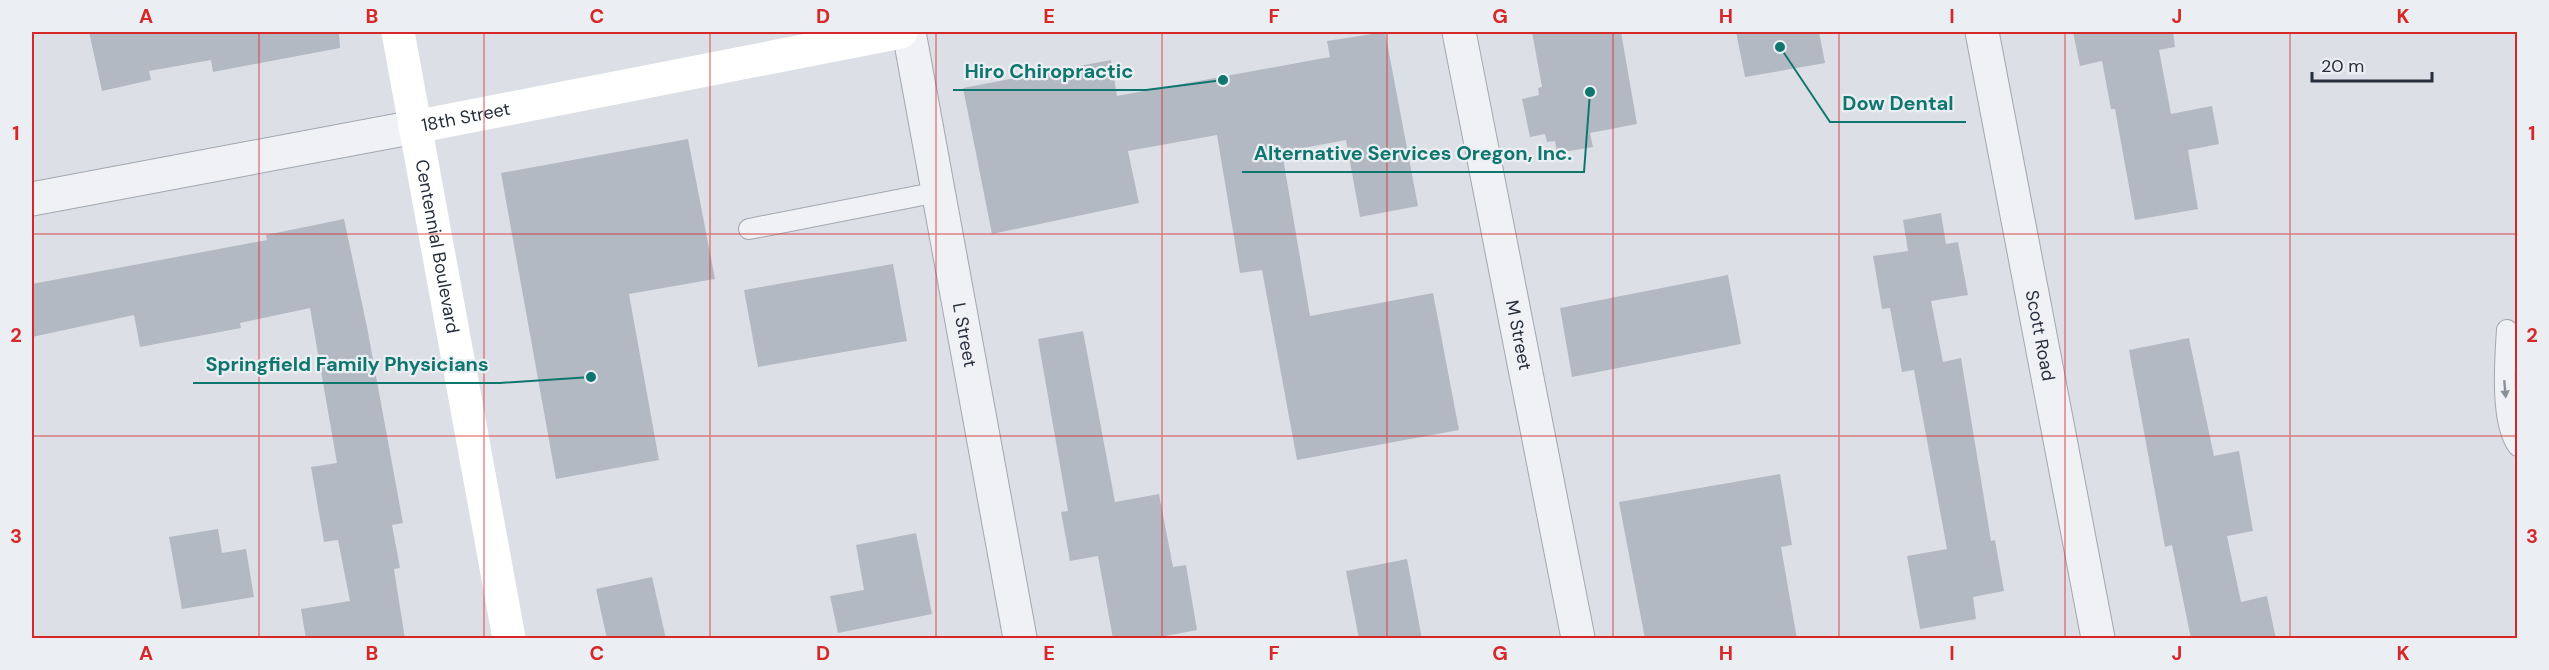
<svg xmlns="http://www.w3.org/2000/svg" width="2549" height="670" font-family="'DM Sans',sans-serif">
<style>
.building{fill:#b3b9c3}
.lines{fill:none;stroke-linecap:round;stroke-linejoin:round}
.lane-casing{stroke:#a2a7b0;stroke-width:22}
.street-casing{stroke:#a2a7b0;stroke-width:35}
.lane{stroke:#eff1f5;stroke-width:20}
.street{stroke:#eff1f5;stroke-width:33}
.secondary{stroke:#fff;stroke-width:33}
.oneway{fill:#8a9098}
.grid{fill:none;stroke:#d62828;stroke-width:1.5;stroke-opacity:0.55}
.labels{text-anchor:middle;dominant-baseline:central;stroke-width:4.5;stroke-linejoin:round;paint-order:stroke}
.street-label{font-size:18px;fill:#262e3c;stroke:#ebeff4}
.leader{fill:none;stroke:#0f766e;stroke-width:2}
.callout-dot{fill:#0f766e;stroke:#ebeff4;stroke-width:2}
.callout-label{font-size:20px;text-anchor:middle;font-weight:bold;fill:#0f766e;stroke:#ebeff4;stroke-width:4.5;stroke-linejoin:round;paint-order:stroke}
.neatline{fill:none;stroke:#d62828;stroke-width:2}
.grid-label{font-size:20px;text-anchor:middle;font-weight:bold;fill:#d62828}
</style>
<rect width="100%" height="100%" fill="#dce0e6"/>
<g class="building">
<polygon points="89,32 339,32 340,48 213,72 211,60 149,71 151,80 102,91"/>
<polygon points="1385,32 1418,206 1360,217 1346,140 1282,152 1310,316 1433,293 1459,430 1297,460 1262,270 1240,273 1217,135 1128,151 1139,203 992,234 963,88 1111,60 1117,96 1330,57 1327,41"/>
<polygon points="1532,32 1621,32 1637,124 1590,133 1593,147 1557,153 1555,141 1547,142 1545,134 1530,137 1522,99 1539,95 1538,88 1542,87"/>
<polygon points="1736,32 1819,32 1825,63 1745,77"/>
<polygon points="2073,32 2173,32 2175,47 2159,50 2171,114 2212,106 2219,144 2188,150 2198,209 2135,220 2115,109 2111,109 2102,61 2080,66"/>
<polygon points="688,139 715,279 629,294 659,460 556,479 501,173"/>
<polygon points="1941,213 1946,244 1958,242 1968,295 1931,301 1943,362 1961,358 1991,541 1995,540 2004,591 1973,597 1976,619 1920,629 1907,556 1947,549 1914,370 1902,372 1890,308 1882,309 1873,256 1908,251 1903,220"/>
<polygon points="344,219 367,327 403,523 392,525 400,568 394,569 405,639 306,639 301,609 350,601 338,540 324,542 311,467 337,463 310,308 240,323 241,328 140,347 134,315 32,337 32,284 267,240 266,235"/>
<polygon points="893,264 907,341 758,367 744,290"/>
<polygon points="1728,275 1741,344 1572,377 1560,308"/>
<polygon points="1083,331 1115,502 1159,494 1173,567 1186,565 1197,630 1150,639 1113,639 1098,556 1070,561 1061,512 1068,511 1038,339"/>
<polygon points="2189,338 2214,456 2239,451 2253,531 2227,536 2241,602 2267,596 2276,639 2191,639 2172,545 2165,547 2129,350"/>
<polygon points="1780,474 1792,545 1781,547 1797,639 1645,639 1619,502"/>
<polygon points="218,529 222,553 246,549 254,597 182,609 169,537"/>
<polygon points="916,533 932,614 838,633 830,596 864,590 856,545"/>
<polygon points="1407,559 1422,639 1359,639 1346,571"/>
<polygon points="652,577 666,639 607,639 596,589"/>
</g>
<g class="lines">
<defs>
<g id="lane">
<polyline points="749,229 938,192"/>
<path d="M2507,330C2505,360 2500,422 2518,446"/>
</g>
<g id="street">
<path id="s1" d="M909,32L1020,638"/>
<path id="s2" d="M1459,32L1578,638"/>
<path id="s3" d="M1982,32L2098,638"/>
<polyline points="32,199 415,127"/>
</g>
</defs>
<use href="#lane" class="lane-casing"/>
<use href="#street" class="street-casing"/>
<use href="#lane" class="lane"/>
<use href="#street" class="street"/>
<g class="secondary">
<path id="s4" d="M398,32L509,638"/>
<path id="s5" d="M415,127L901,32"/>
</g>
</g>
<defs><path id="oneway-solid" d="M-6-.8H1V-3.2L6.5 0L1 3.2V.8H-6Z" transform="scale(1.5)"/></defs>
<use class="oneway" href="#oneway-solid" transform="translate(2505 389) rotate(85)"/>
<path class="grid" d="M259,32V638M484,32V638M710,32V638M936,32V638M1162,32V638M1387,32V638M1613,32V638M1839,32V638M2065,32V638M2290,32V638M32,234H2518M32,436H2518"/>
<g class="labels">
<g class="street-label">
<text stroke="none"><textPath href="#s5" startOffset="52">18th Street</textPath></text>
<text stroke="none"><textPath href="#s4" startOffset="218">Centennial Boulevard</textPath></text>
<text stroke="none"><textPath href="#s1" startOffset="308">L Street</textPath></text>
<text stroke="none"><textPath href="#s2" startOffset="309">M Street</textPath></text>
<text stroke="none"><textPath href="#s3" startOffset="309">Scott Road</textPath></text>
</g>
</g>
<path class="leader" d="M1223 80L1146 90H953M1780 47L1830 122H1966M1590 92L1584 172H1242M591 377L500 383H193"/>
<g class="callout-dot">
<circle cx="1223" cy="80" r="6"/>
<circle cx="1780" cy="47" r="6"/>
<circle cx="1590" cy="92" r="6"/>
<circle cx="591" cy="377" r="6"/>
</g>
<g class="callout-label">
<text x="1049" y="78">Hiro Chiropractic</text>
<text x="1898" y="110">Dow Dental</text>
<text x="1413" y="160">Alternative Services Oregon, Inc.</text>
<text x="347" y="371">Springfield Family Physicians</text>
</g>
<rect width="2549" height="670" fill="none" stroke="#ebeff4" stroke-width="66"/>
<path d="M2312 72v9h120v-9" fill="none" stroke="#262e3c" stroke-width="3"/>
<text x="2321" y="72" font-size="18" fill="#262e3c" stroke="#ebeff4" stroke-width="4.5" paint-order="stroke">20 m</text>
<rect x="33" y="33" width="2483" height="604" class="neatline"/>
<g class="grid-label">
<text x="146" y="23">A</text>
<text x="372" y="23">B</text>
<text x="597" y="23">C</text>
<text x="823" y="23">D</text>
<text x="1049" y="23">E</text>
<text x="1274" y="23">F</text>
<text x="1500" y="23">G</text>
<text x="1726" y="23">H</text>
<text x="1952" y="23">I</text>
<text x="2177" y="23">J</text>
<text x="2403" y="23">K</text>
<text x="16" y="140">1</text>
<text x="2532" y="140">1</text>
<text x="16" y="342">2</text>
<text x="2532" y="342">2</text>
<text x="16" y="543">3</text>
<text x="2532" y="543">3</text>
<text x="146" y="660">A</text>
<text x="372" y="660">B</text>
<text x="597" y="660">C</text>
<text x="823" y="660">D</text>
<text x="1049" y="660">E</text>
<text x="1274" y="660">F</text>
<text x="1500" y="660">G</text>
<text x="1726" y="660">H</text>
<text x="1952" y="660">I</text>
<text x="2177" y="660">J</text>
<text x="2403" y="660">K</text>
</g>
</svg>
